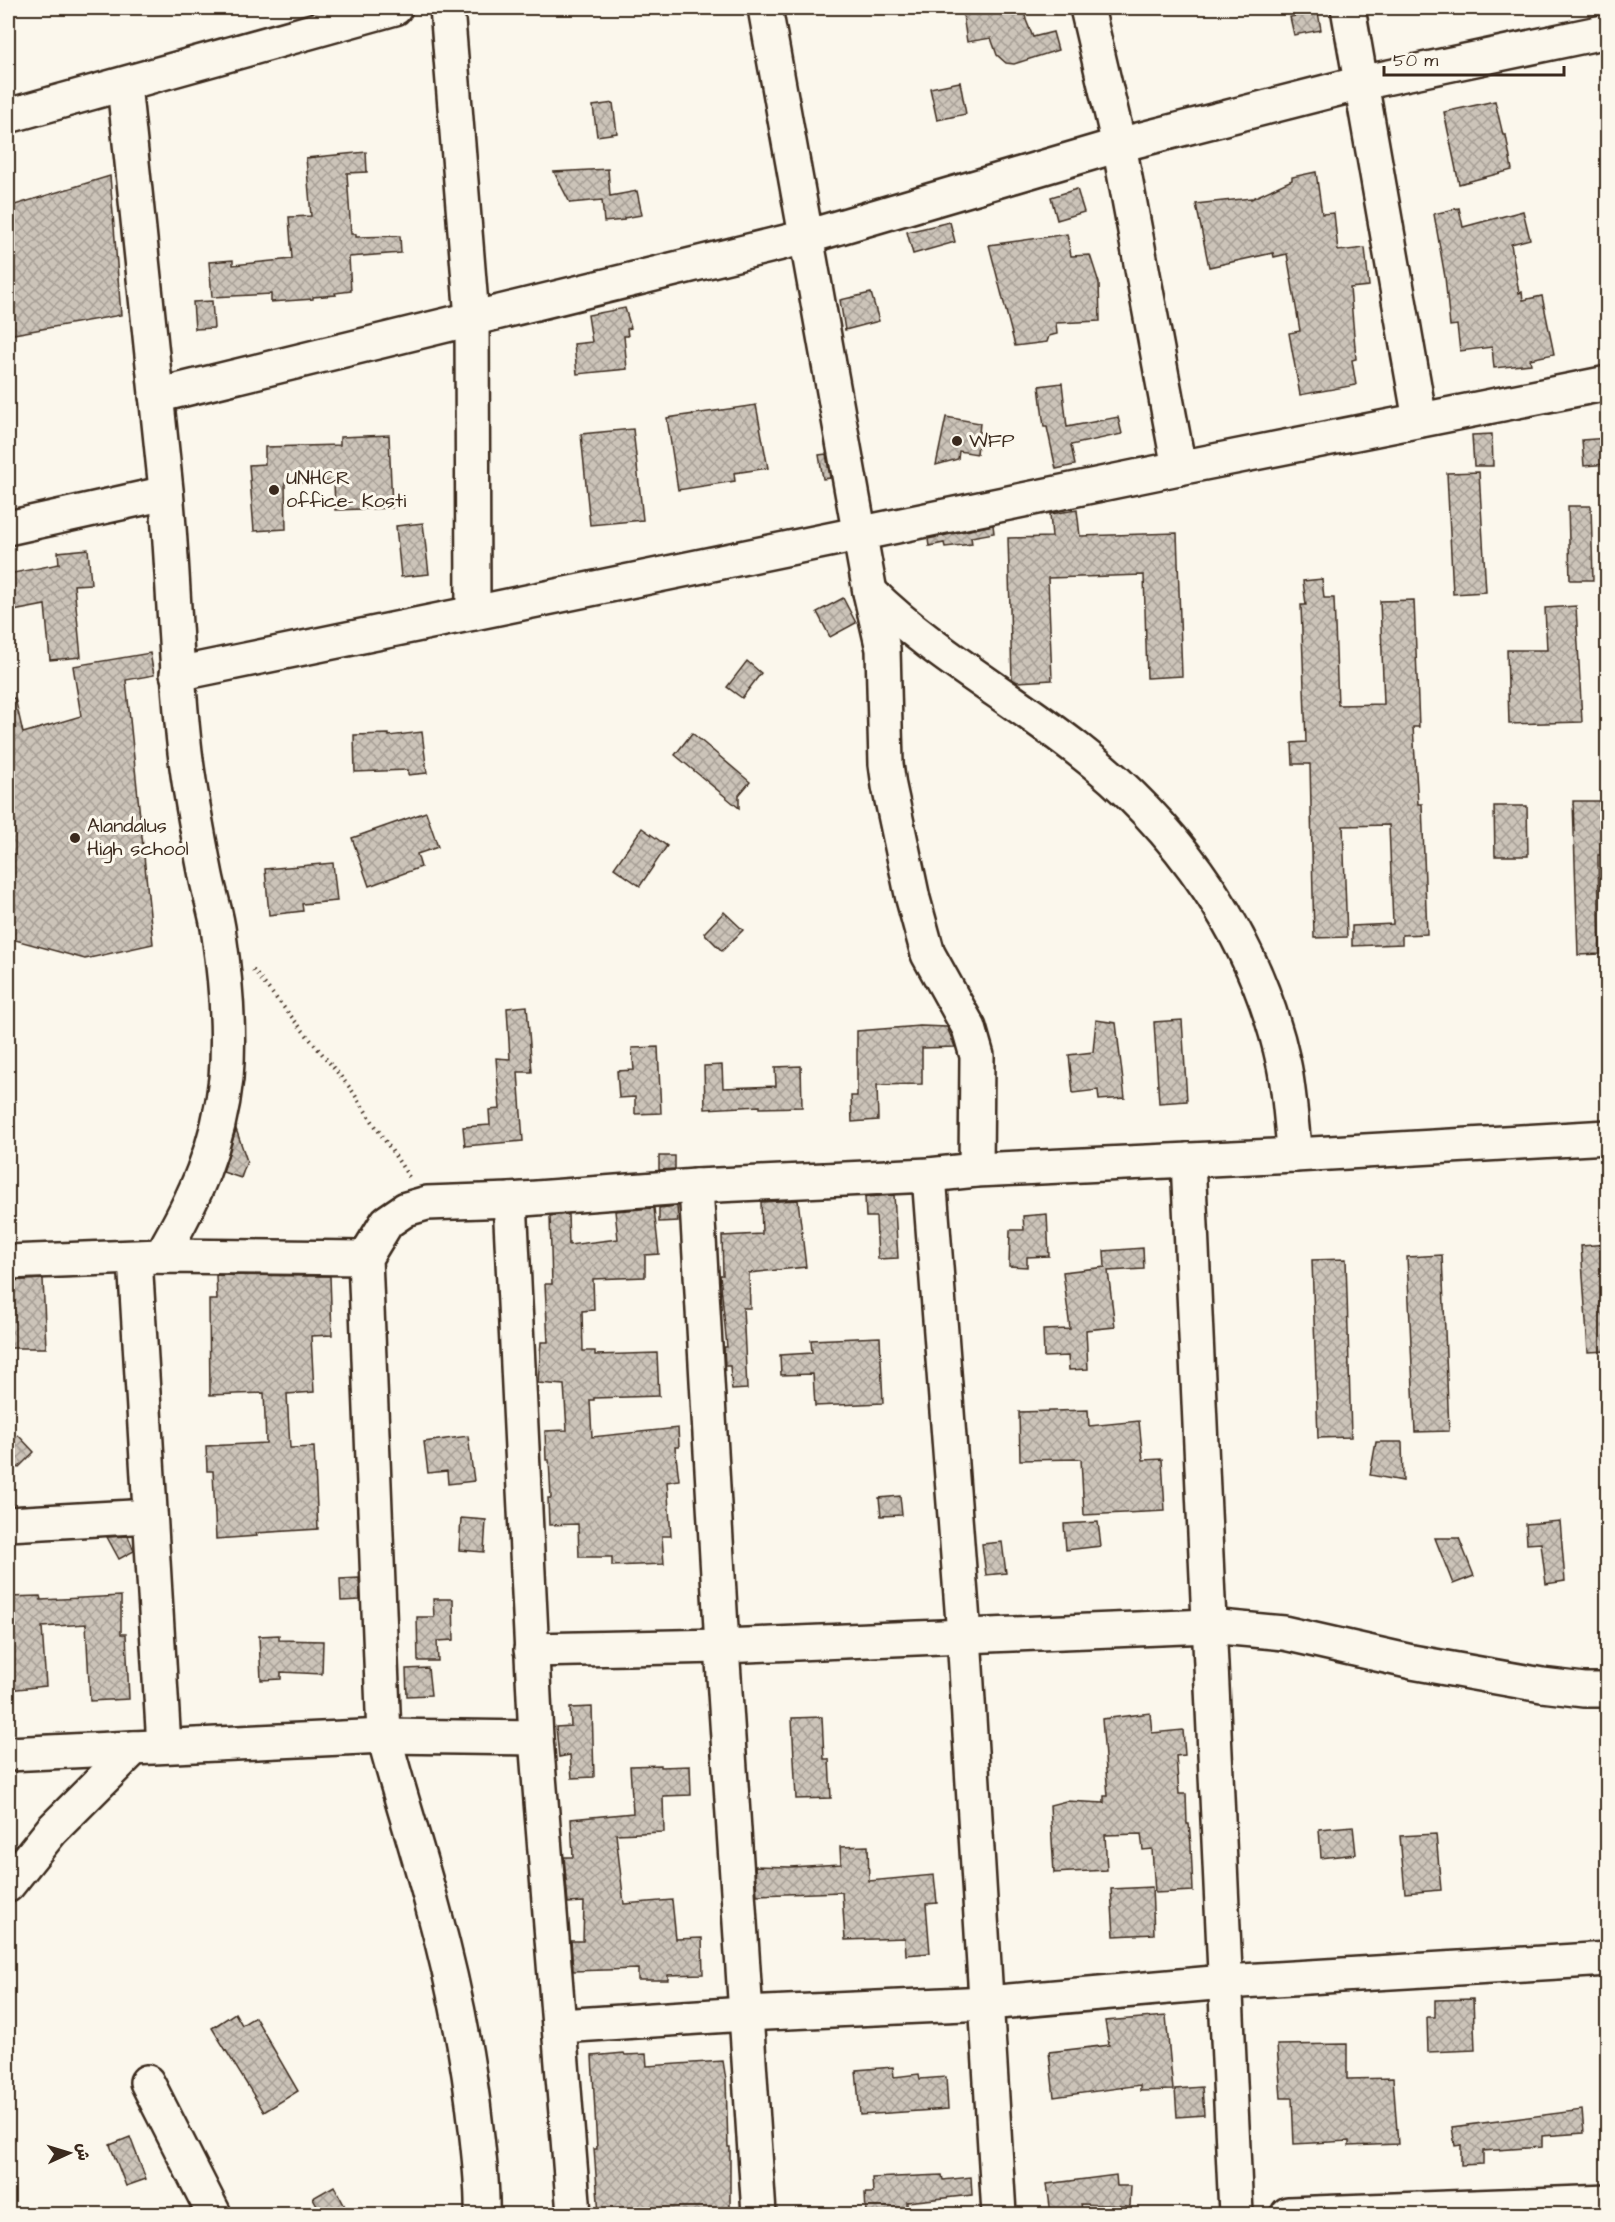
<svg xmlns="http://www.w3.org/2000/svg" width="1615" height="2222" font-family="'Architects Daughter','Playpen Sans Arabic',sans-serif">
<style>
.building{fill:url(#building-cross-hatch);stroke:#3b2a1e;stroke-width:1.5}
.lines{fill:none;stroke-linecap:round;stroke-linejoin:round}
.minor-casing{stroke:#3b2a1e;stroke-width:38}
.major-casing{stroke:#3b2a1e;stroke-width:38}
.path{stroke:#3b2a1e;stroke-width:4;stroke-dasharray:1.5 4.5;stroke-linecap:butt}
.minor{stroke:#fbf7ec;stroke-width:33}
.major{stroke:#fbf7ec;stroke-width:33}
.poi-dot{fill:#3b2a1e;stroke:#fbf7ec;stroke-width:2}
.labels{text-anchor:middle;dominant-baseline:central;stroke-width:6;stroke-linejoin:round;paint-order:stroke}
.poi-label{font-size:20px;fill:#3b2a1e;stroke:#fbf7ec;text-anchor:start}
</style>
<defs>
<pattern id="building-cross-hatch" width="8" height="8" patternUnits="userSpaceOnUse" patternTransform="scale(1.5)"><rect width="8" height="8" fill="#ccc4b9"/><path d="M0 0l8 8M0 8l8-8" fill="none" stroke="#a79f96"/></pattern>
</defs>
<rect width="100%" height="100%" fill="#fbf7ec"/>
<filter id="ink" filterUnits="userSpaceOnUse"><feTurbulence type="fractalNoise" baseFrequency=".0167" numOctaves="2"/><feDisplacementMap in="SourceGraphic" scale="12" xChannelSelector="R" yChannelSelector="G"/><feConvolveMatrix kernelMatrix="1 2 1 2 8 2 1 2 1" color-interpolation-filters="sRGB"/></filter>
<g filter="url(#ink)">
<g class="building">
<polygon points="962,8 1024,8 1026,20 1033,37 1053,32 1058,50 1014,64 1006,63 997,55 991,38 967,42"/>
<polygon points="1318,12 1321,30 1294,35 1290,17"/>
<polygon points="960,82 966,114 937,120 930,88"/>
<polygon points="1495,101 1503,135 1506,135 1512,170 1459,184 1444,112"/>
<polygon points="613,103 617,133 597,136 593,106"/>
<polygon points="366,152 367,172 347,173 351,234 356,234 356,237 400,236 401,253 349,257 351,291 335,293 336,295 313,297 313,299 271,302 271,294 212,297 209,262 233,260 233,265 292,259 289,217 311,216 306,158"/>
<polygon points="608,169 610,196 637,191 642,215 624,218 624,220 604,222 602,200 570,203 554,172"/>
<polygon points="1316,172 1322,214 1334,213 1338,251 1365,248 1369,286 1350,288 1356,359 1352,360 1356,385 1300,395 1289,333 1300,331 1287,254 1274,257 1273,253 1209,267 1196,204 1251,198 1251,199 1292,180 1292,177"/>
<polygon points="110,176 121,315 8,335 8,207"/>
<polygon points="1077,189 1084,212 1057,220 1051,197"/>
<polygon points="1459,208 1463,227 1523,211 1530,239 1511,244 1519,293 1522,292 1523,300 1542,296 1554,354 1530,359 1531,364 1494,368 1492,347 1460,351 1457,325 1450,326 1445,277 1434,214"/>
<polygon points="950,222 955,242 913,254 907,232"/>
<polygon points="1067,234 1071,256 1090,255 1099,283 1100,321 1056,323 1057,334 1049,336 1047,342 1015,346 989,245"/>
<polygon points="871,293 879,321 845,330 840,300"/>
<polygon points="212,301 214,328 195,329 193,302"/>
<polygon points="625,308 631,328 627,329 628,336 624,336 627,369 577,374 574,344 592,342 588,315"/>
<polygon points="1062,383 1067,427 1118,417 1122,434 1071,445 1075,465 1056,469 1047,427 1044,427 1039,386"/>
<polygon points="756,405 768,468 734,473 735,481 678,490 667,418"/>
<polygon points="946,417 980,423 977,454 959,451 958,459 936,465"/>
<polygon points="633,429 643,520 590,525 581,434"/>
<polygon points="1492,434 1493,466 1474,466 1472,435"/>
<polygon points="389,435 392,508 335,510 334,481 285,483 286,529 254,531 249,465 265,464 265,447 340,445 340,437"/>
<polygon points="1608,438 1608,464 1584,466 1582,440"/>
<polygon points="826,454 830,478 823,479 819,455"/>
<polygon points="1479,472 1486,592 1453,594 1447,473"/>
<polygon points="1568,506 1591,506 1593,580 1570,580"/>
<polygon points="1077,510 1080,536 1177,533 1182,676 1147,678 1144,575 1048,578 1052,680 1017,682 1012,679 1008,538 1052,537 1050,514"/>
<polygon points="423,523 429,574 401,577 396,526"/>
<polygon points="993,525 994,533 971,537 972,544 945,547 944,543 929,546 928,539"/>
<polygon points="88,549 91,584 74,585 81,657 50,660 45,605 8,612 8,574 59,564 58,552"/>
<polygon points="1322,579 1324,598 1334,598 1338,705 1384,704 1380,601 1414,600 1419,727 1413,727 1418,804 1422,804 1427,934 1402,935 1402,944 1352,946 1352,926 1393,924 1389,825 1343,826 1347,937 1314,938 1310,764 1293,764 1292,743 1306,742 1301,605 1306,605 1303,581"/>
<polygon points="843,598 856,623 830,637 817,612"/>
<polygon points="1576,606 1582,722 1509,724 1507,650 1547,650 1545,608"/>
<polygon points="150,653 154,675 126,680 153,944 85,959 8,938 8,699 15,698 23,733 81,716 73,666"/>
<polygon points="747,661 761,673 742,698 727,687"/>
<polygon points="422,732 427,773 408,775 408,770 355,772 354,735 389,734 389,736"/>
<polygon points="692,733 750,782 739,795 739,808 675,755"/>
<polygon points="1573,801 1601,801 1603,855 1598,855 1600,954 1578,955"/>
<polygon points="1494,806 1527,806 1528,856 1495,856"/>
<polygon points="426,812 438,847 417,854 421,867 369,886 352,838"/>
<polygon points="642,828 667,846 640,886 614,868"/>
<polygon points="333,863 337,901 302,904 303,911 269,915 265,869"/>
<polygon points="724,912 743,930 722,951 704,933"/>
<polygon points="527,1006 532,1072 518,1072 523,1141 465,1146 463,1127 490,1125 489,1110 500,1109 496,1058 510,1059 507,1008"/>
<polygon points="1096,1020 1116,1023 1125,1098 1099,1100 1098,1090 1073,1093 1069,1055 1093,1052"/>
<polygon points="1182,1020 1187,1101 1159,1103 1154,1022"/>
<polygon points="920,1026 947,1027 955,1047 922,1048 922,1084 877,1085 878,1120 852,1122 851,1096 857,1096 857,1031"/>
<polygon points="658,1047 661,1113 635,1114 635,1097 619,1098 617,1071 634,1070 632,1048"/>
<polygon points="722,1065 723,1088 776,1086 775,1067 801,1066 802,1107 760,1108 760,1106 705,1109 704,1066"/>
<polygon points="236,1129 247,1161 241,1178 223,1172"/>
<polygon points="659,1156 675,1156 675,1169 659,1170"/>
<polygon points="894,1195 898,1258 878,1259 876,1217 866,1217 865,1197"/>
<polygon points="798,1200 806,1267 749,1273 750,1308 743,1308 747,1389 732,1390 730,1366 725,1366 724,1347 727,1347 720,1275 723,1275 722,1236 762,1234 761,1202"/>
<polygon points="677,1206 678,1221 659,1222 659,1208"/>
<polygon points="654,1208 659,1254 645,1255 645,1277 593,1279 594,1310 582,1311 583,1351 595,1351 595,1355 657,1353 659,1396 594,1398 594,1400 590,1400 592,1437 678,1428 679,1447 675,1447 679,1480 667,1482 671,1536 662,1536 664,1564 612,1566 612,1557 579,1557 578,1524 549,1525 548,1498 551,1498 549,1460 546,1460 545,1431 567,1430 564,1385 538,1383 541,1342 548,1342 545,1284 552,1284 550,1216 568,1214 569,1245 618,1239 615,1211"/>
<polygon points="1047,1214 1049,1256 1027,1257 1027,1267 1009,1266 1010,1230 1024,1230 1023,1216"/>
<polygon points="1608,1244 1608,1351 1588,1352 1581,1246"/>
<polygon points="1143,1248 1144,1269 1108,1271 1115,1327 1086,1330 1088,1369 1069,1370 1068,1356 1044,1357 1043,1330 1070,1329 1063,1272 1105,1267 1104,1251"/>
<polygon points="1442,1255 1449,1431 1415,1432 1407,1257"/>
<polygon points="1346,1259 1351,1437 1318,1438 1312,1260"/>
<polygon points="216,1275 330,1276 332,1335 311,1336 314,1392 287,1394 290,1448 314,1447 318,1529 256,1533 257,1536 216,1539 213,1471 207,1471 206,1446 266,1443 264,1393 210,1395 209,1300 217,1300"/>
<polygon points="43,1279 46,1348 8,1348 8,1281"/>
<polygon points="880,1337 883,1403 815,1406 813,1374 781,1375 780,1355 812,1353 811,1340"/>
<polygon points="1088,1410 1089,1426 1139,1421 1143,1460 1162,1459 1165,1511 1084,1515 1081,1459 1020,1460 1019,1412"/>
<polygon points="18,1435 34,1452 18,1468 8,1458 8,1446"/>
<polygon points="468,1436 474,1481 448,1484 447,1471 428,1473 424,1442"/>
<polygon points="1376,1442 1402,1442 1403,1481 1370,1475"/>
<polygon points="900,1496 902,1515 881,1516 879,1498"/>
<polygon points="461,1518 486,1520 484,1552 459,1550"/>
<polygon points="1560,1521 1565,1581 1546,1584 1541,1543 1527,1544 1526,1524"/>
<polygon points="1098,1522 1101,1546 1066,1550 1064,1524"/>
<polygon points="128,1536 134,1551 119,1559 107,1537"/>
<polygon points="1435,1538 1459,1538 1474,1576 1453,1584"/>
<polygon points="1002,1542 1006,1573 986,1575 982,1544"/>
<polygon points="359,1578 360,1600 341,1601 340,1579"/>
<polygon points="40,1596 41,1600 121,1596 121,1634 126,1634 129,1699 90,1701 86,1624 42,1627 46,1686 8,1690 8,1597"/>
<polygon points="433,1599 453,1599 454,1640 437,1641 438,1661 418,1661 417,1617 434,1617"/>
<polygon points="279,1635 279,1640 323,1641 322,1674 281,1672 281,1679 261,1680 259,1636"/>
<polygon points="428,1668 431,1695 407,1696 406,1669"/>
<polygon points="592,1707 594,1777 572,1778 570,1755 559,1757 556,1727 571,1726 570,1708"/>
<polygon points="1150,1713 1152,1733 1183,1730 1185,1755 1176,1756 1179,1794 1186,1794 1187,1824 1189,1824 1191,1846 1193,1891 1155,1893 1152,1849 1143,1850 1141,1834 1105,1835 1107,1870 1054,1873 1050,1805 1066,1801 1104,1803 1104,1796 1108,1796 1102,1719"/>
<polygon points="822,1717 824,1759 829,1759 831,1798 796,1799 792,1718"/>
<polygon points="661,1765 661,1767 690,1766 691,1795 663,1796 664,1832 616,1834 624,1904 672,1900 676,1939 702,1938 703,1974 668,1975 668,1980 638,1980 638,1969 573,1971 571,1941 583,1941 584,1902 568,1903 564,1857 573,1857 571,1819 633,1813 630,1766"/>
<polygon points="1353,1826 1356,1854 1321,1858 1319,1829"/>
<polygon points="1436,1834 1441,1890 1405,1893 1400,1836"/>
<polygon points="868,1846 869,1881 934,1875 937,1903 926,1904 930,1953 906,1955 905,1938 845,1940 842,1892 757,1895 755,1866 790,1867 841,1864 840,1847"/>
<polygon points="1152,1887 1154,1934 1114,1936 1111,1889"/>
<polygon points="1473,1999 1475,2050 1428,2052 1427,2017 1435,2017 1435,2000"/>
<polygon points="235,2013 242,2025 255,2017 298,2091 264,2112 212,2028"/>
<polygon points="1166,2016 1173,2090 1140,2091 1140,2085 1054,2097 1049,2052 1109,2045 1105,2021"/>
<polygon points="1347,2044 1347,2079 1393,2078 1398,2144 1349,2146 1349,2141 1294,2144 1292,2098 1281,2098 1277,2045"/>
<polygon points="624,2053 625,2055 646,2054 647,2066 723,2061 726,2080 728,2147 730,2147 730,2214 599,2214 594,2149 597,2149 592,2056"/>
<polygon points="893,2067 894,2077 919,2074 920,2079 946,2077 948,2109 860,2115 856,2070"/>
<polygon points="1202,2087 1204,2115 1177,2117 1175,2089"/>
<polygon points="1582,2110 1584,2133 1542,2136 1542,2147 1483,2151 1483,2164 1461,2165 1461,2145 1455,2146 1452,2127"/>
<polygon points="130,2137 146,2179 126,2186 110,2145"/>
<polygon points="942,2175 943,2180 971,2177 972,2195 907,2202 907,2214 866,2214 865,2193 873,2193 872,2178"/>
<polygon points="1116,2175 1117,2186 1131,2186 1130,2206 1081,2204 1083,2214 1051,2214 1047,2184"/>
<polygon points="334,2186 349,2214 322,2214 313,2198"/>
</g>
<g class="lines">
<defs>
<g id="minor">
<polyline points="447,8 472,318 473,613"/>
<polyline points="765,8 870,592 883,649 886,764 889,786 913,899 928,954 969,1028 977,1056 976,1170"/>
<polyline points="1087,8 1119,145 1179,468"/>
<polyline points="1348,8 1420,420"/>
<path d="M124,85C137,220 153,355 166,490C174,577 175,665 185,752C190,794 198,835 206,876C210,896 217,915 219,935C226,982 230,1030 226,1078C219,1146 195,1198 161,1256"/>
<polyline points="156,396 806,237 1119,145 1361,83 1608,31"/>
<polyline points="8,528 166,493"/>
<path d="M870,592C931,652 1008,695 1076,748C1178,826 1257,938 1284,1065C1290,1094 1291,1125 1295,1155"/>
<polyline points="177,674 1179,468 1608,383"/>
<polyline points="1188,1160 1236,2214"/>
<polyline points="929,1175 964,1635 999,2214"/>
<polyline points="696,1186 722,1646 759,2214"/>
<polyline points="510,1200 536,1738 574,2214"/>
<polyline points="135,1258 164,1746"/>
<polyline points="8,1262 161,1256 365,1258"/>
<polyline points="8,1524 150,1516"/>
<polyline points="531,1650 722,1646 1209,1626 1284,1633 1412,1662 1542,1685 1584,1690 1608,1690"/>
<polyline points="8,1754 384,1736 536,1738"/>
<polyline points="8,1885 52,1830 134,1748"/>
<polyline points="560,2026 745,2014 987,2003 1225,1982 1608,1959"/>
<polyline points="147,2082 214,2214"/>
<path d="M482,2214C483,2186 479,2156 476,2128C468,2054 453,1980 433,1908C418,1850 399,1794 384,1736L365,1258L387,1222L406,1209L427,1203L510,1200L696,1186L929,1175L976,1170L1295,1155L1608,1137"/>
<polyline points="1288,2214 1608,2202"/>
</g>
<polyline id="major" points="8,116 395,8"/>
</defs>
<use href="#minor" class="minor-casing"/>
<use href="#major" class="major-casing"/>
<polyline class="path" points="253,970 351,1089 411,1180"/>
<use href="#minor" class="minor"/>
<use href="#major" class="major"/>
</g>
</g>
<g class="poi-dot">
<circle cx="957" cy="441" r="6"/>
<circle cx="274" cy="490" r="6"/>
<circle cx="75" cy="838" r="6"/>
</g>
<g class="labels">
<g class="poi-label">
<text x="969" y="441">WFP</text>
<text x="286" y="478">UNHCR<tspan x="286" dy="23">office- Kosti</tspan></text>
<text x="87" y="826">Alandalus<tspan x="87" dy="23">High school</tspan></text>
</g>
</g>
<rect width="1615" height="2222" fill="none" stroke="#fbf7ec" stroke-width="30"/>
<rect x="15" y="15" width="1585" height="2192" fill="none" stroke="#3b2a1e" stroke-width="2" filter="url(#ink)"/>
<g transform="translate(69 2153) rotate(86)" stroke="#fbf7ec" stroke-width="4.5" paint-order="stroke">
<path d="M0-4.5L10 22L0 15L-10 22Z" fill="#3b2a1e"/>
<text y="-9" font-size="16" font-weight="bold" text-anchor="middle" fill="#3b2a1e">ش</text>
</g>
<path d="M1384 66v9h180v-9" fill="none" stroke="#3b2a1e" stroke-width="3"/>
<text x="1393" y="66" font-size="18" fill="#3b2a1e" stroke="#fbf7ec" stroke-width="4.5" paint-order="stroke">50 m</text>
</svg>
